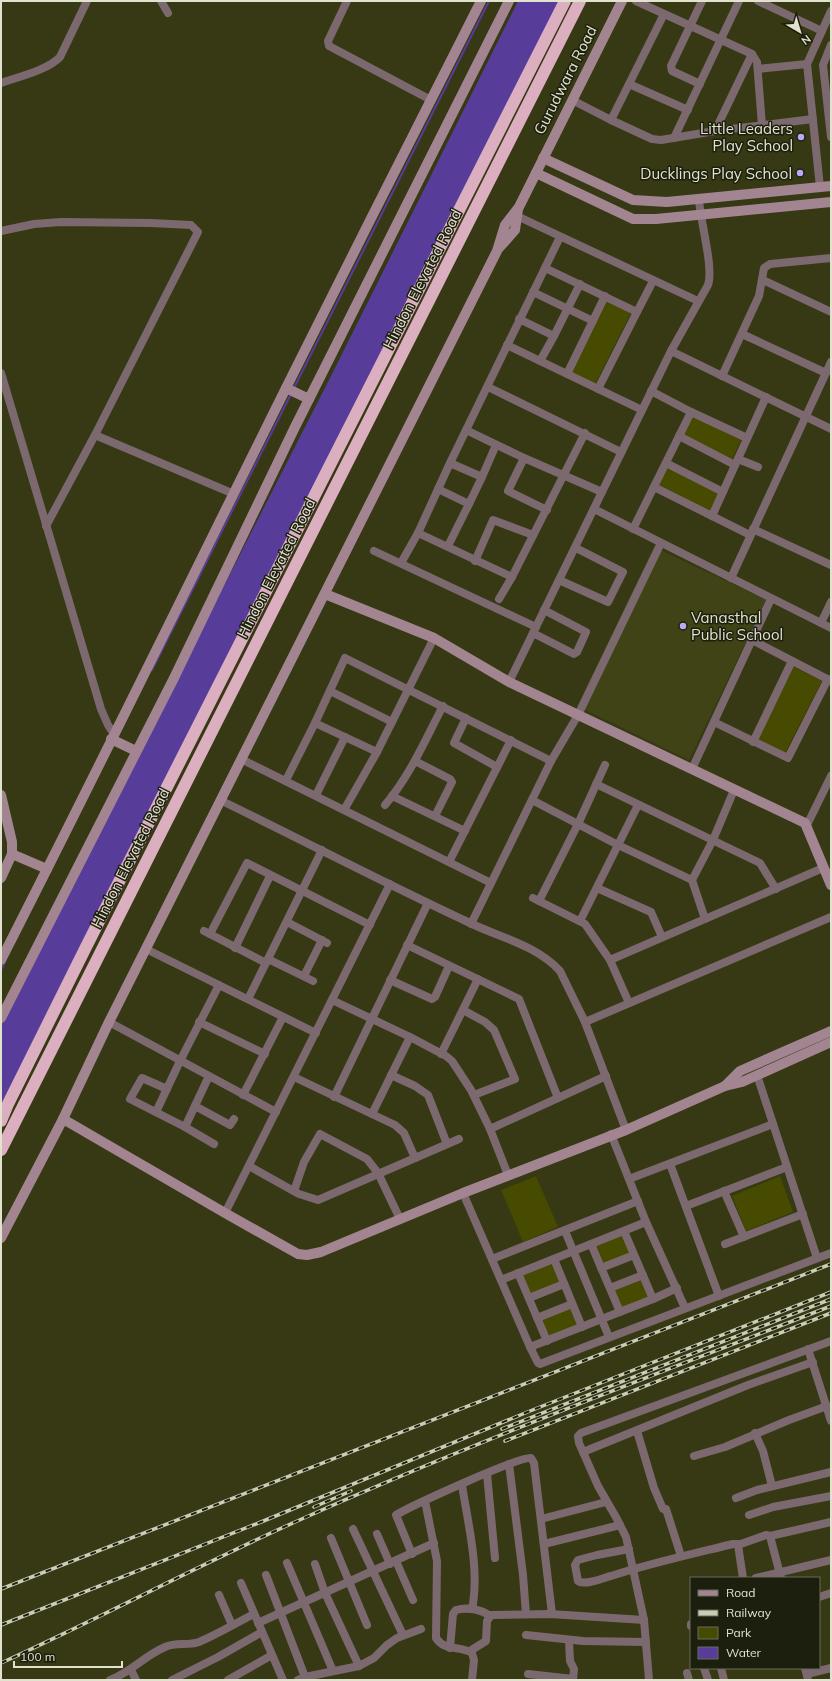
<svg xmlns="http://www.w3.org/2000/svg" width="832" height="1681" font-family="Mulish,sans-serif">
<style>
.built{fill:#404315}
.green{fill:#474a01}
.water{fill:#573c99}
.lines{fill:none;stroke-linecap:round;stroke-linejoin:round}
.stream{stroke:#573c99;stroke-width:2}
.street{stroke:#7c6970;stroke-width:8}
.secondary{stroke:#a28591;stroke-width:10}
.highway{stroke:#dbaec0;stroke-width:12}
.rail-casing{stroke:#cbcdb6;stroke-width:3.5}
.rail{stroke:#1d1f0e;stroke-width:2;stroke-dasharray:6;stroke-linecap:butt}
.poi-dot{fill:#b9aaf7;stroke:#1d1f0e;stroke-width:1.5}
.labels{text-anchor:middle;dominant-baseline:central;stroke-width:3;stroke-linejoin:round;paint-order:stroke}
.street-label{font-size:15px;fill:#e1e3ce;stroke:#1d1f0e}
.poi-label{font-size:15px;fill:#e1e3ce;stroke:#1d1f0e;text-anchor:end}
</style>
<rect width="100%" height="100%" fill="#363913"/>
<polygon class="built" points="654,547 766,600 689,760 577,706"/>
<g class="green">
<polygon points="607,302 631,313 595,384 571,372"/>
<polygon points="692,415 741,440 732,459 683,435"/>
<polygon points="667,467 719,493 710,512 657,486"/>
<polygon points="794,667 822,681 785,753 757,739"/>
<polygon points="536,1176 558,1227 523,1242 501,1190"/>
<polygon points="780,1176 793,1212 746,1231 732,1196"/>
<polygon points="624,1234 632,1254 603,1265 595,1246"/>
<polygon points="552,1263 560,1283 531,1295 523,1275"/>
<polygon points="642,1278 650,1297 621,1309 613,1290"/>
<polygon points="570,1307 577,1326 548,1338 540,1318"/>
</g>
<polygon class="water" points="518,1 563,1 1,1117 1,1023 332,374"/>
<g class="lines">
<g class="stream">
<polyline points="294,388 489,1"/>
<polyline points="152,670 291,394"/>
<polyline points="1,970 5,962"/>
</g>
<g class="street">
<polyline points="161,1 168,13"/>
<polyline points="347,1 328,41 329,46 431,100"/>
<polyline points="636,1 752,54 757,62 762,125"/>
<polyline points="758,1 822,31"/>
<polyline points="831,45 823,65 831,137"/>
<polyline points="758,69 807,64"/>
<path d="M1,83C18,77 48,70 60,57L87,1"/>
<polyline points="629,84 688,110"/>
<polyline points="700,84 672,71 671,66 702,1"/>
<polyline points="572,100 611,120 652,139 661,140 715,131 813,119"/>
<polyline points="611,120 664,14"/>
<polyline points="715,131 752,54"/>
<polyline points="674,138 739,1"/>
<polyline points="820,187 807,64 831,11"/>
<polyline points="517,216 698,301"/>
<polyline points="1,231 34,224 61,222 151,223 191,225 198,232 95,435 46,526"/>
<polyline points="545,268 637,312 598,389"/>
<polyline points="763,280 831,312"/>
<polyline points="533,292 593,321"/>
<polyline points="637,312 653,281"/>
<polyline points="519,319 554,336 540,361"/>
<polyline points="742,334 826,373"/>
<polyline points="554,336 580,284"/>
<polyline points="507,345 642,410"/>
<polyline points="671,351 831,429"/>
<polyline points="1,373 101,709 108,725 114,734"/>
<polyline points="567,374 605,296"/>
<polyline points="722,376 759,296 764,268 770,264 831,258"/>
<polyline points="488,387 621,452"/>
<polyline points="651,391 691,412"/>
<polyline points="466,430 524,458 602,492"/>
<polyline points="95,435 234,494"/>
<polyline points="679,436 735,465"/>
<polyline points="524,458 508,491 547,510"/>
<polyline points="738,459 758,467"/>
<polyline points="450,463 482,477 496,445"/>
<polyline points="666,463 723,492"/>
<polyline points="654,487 750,535"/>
<polyline points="438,489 469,504 448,546"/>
<polyline points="469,504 482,477"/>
<polyline points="594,509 831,628"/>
<polyline points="712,516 766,397"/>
<polyline points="633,529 691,412 747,438"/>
<polyline points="753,529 831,565"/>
<polyline points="374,551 536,627"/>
<polyline points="475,561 493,520 533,535"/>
<polyline points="401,563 418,533"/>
<polyline points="512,577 418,533 450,463 560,237"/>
<polyline points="731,578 831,362"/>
<polyline points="559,580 608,602 623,572 576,548"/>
<polyline points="499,599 512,577 585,433"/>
<polyline points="821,623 831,602"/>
<polyline points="533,633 574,654 577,652 586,632 544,610"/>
<polyline points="752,640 831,681"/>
<path d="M509,682L671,351L708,285C714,268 700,220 699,199"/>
<polyline points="330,691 392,722"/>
<polyline points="466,718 454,743 497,767"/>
<polyline points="714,722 788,758 828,679"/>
<polyline points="315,723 377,752"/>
<polyline points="753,742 792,661"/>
<polyline points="241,759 491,883"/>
<polyline points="415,761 450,779 452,782 435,816"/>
<polyline points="692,769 771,599"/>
<polyline points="286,780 315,723 345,658 551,761"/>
<polyline points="596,784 760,863 776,889"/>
<polyline points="316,795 345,737"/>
<polyline points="392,796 465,831"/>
<path d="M220,800C304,841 386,884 470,923C501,938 536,945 560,971L585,1022L626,1130"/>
<polyline points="532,800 618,845 692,880 705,919"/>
<path d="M385,805C410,776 425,740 443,706"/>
<polyline points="344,810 377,752 434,638"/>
<polyline points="806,827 831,776"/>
<polyline points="449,862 511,740"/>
<polyline points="692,880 713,840 734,790"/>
<polyline points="597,888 651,912 662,937"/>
<polyline points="533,898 585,924 610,960 629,1003"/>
<polyline points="539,901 578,824 605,765"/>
<polyline points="580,921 638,805"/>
<polyline points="287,922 327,943"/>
<polyline points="471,924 551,761 578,715 661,543"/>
<polyline points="204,931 266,963"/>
<polyline points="210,934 247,863 370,925"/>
<polyline points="407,945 519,999 558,1098"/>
<polyline points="235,948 270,876"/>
<polyline points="146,949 316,1033"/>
<polyline points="268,959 313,981"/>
<polyline points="610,960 823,868"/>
<polyline points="304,976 322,940"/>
<polyline points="390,980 432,999 435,997 449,966"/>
<polyline points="248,999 322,850"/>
<polyline points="332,1000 410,1037 446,1056 452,1061 471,1090 490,1129 508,1175"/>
<polyline points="463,1010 485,1022 494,1030 515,1079 474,1095"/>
<polyline points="109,1022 276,1112"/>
<polyline points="199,1022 265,1054"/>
<polyline points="585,1022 831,917"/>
<polyline points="441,1054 478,979"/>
<polyline points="391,1075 415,1086 428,1095 447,1144"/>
<polyline points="757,1075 817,1258"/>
<polyline points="294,1077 395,1125 404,1133 415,1158"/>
<polyline points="167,1089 142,1078 130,1099 185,1127 214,1144"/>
<polyline points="243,1095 283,1017"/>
<polyline points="334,1097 428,903"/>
<polyline points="195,1106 230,1125 234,1119"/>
<polyline points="156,1112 180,1061 219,985"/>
<polyline points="372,1114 410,1037"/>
<polyline points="185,1127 209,1076"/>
<polyline points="490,1129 606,1076"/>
<polyline points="611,1134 646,1222 685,1308"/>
<polyline points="670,1164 719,1296"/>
<polyline points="249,1166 299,1194 318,1200 459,1139"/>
<polyline points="629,1179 773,1124"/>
<polyline points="294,1191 304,1162 320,1134 367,1159 378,1173 400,1219"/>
<polyline points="724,1191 744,1237"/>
<polyline points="463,1193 530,1347 538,1363 540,1364 831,1253"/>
<polyline points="686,1206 787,1167"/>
<polyline points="225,1213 390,884"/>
<polyline points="565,1231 609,1337"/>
<polyline points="624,1231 653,1299"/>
<polyline points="591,1244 620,1312"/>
<polyline points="725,1244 803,1214"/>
<polyline points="492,1259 638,1201"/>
<polyline points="554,1259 582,1327"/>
<polyline points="601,1268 634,1255"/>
<polyline points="518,1273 547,1341"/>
<polyline points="501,1280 646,1222"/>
<polyline points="610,1288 643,1275"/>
<polyline points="529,1298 564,1284"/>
<polyline points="537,1318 572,1304"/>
<polyline points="530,1347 653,1299 677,1288"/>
<polyline points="808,1349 831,1421"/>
<polyline points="637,1431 654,1488 663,1509 666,1509 681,1556"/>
<polyline points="755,1433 763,1451 772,1486"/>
<polyline points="583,1452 748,1385 813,1362"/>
<polyline points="694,1456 725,1447 789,1420 827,1406"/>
<polyline points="509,1464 523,1575 526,1614"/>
<polyline points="487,1474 495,1558"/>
<path d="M462,1485C468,1524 480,1570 472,1609"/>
<polyline points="736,1498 757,1490 831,1472"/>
<path d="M425,1501L437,1561L436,1638C445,1652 460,1645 472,1653L474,1660L472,1680"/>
<polyline points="749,1515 773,1507 831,1496"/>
<polyline points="541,1519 606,1502"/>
<polyline points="353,1529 403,1635"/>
<polyline points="377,1534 390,1564"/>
<polyline points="770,1536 831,1522"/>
<polyline points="331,1538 367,1625"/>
<polyline points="544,1544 620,1525"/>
<path d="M629,1549L597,1555L578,1560L575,1565L578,1581C586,1586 602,1578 611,1576C651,1563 692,1554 733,1544H739"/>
<path d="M412,1554L396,1515C411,1506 522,1455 531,1458L534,1463L552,1614"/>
<polyline points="396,1561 413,1600"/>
<polyline points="287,1563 333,1671"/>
<polyline points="315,1564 325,1593 359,1666"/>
<polyline points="266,1575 305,1677"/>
<polyline points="743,1578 738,1545 766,1535 770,1536 781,1578"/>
<polyline points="756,1578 831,1560"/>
<polyline points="241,1583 283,1680"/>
<polyline points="219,1595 232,1625"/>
<polyline points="819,1597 831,1593"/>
<polyline points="258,1623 434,1543"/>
<polyline points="691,1624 691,1626"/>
<polyline points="526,1635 583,1641 646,1642"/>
<polyline points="569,1640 570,1661 574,1669 573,1680"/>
<path d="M450,1648L453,1614L456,1610C467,1607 481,1609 490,1616"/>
<polyline points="470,1651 486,1641 487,1621 491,1615 550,1614 644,1620"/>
<polyline points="704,1668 708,1680"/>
<polyline points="721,1668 724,1680"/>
<polyline points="805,1668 808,1680"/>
<polyline points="131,1670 136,1680"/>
<polyline points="687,1673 689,1680"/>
<polyline points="528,1674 573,1679"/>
<polyline points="807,1674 831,1668"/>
<path d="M110,1680C131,1672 144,1656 165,1647C176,1642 188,1646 199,1642C218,1634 236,1623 254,1614"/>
<polyline points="172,1680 218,1657 262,1632"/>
<polyline points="228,1680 272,1655"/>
<polyline points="298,1680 305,1677 359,1666 374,1658 387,1645 397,1638 421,1629"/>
<polyline points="649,1680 644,1620 626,1537 617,1519 598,1486 579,1443 578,1436 581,1433 831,1341"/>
</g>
<g class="secondary">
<polyline points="543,158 633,200 667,202 831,186"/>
<polyline points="536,173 633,219 656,219 831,202"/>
<polyline points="499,248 515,230 518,209"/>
<polyline points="286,388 309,399"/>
<polyline points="325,594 434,638 509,682 805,823 831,885"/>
<polyline points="111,739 136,751"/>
<polyline points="1,795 12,842 12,854 1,878"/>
<polyline points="12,854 47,869"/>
<path d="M1,960C98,770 192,577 287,386C351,257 416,130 481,1"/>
<polyline points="1,1018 174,678 295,427 509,1"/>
<polyline points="725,1086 740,1071 831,1031"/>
<polyline points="63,1119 225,1213 298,1254 307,1255 321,1252 463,1193 626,1130 725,1086 742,1082 831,1042"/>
<polyline points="1,1238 63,1119 109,1022 497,251 505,225 519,207 622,1"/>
</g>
<g class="highway">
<polyline points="1,1121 8,1104 86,947 565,1"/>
<polyline points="1,1150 580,1"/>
</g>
<defs>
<g id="rail">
<polyline points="502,1429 831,1299"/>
<polyline points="505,1441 831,1313"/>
<polyline points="314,1507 351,1491"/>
<polyline points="1,1589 831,1264"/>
<polyline points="1,1625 261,1522 530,1411 831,1292"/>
<path d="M1,1663C103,1617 202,1563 304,1518C477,1441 655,1375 831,1306"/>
</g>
</defs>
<use href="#rail" class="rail-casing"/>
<use href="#rail" class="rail"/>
</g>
<g class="poi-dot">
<circle cx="801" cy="137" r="4"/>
<circle cx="800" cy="173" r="4"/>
<circle cx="683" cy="626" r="4"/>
</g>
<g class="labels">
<g class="street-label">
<text transform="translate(565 80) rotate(-63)">Gurudwara Road</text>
<text transform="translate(422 279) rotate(-63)">Hindon Elevated Road</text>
<text transform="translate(276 568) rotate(-63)">Hindon Elevated Road</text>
<text transform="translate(130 858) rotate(-63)">Hindon Elevated Road</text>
</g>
<g class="poi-label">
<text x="793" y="128">Little Leaders<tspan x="793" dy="17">Play School</tspan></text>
<text x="792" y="173">Ducklings Play School</text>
<text x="691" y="617" text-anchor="start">Vanasthal<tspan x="691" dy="17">Public School</tspan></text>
</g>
</g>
<rect width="832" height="1681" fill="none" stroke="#e1e3ce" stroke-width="4"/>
<rect x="690" y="1577" width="130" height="92" fill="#1d1f0e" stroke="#6b6d5b"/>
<rect x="698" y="1590" width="20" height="6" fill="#a28591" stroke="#6b6d5b"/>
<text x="726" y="1597" font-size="12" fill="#e1e3ce">Road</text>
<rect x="698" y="1610" width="20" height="6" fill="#cbcdb6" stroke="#6b6d5b"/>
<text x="726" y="1617" font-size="12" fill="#e1e3ce">Railway</text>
<rect x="698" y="1627" width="20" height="12" fill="#474a01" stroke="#6b6d5b"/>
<text x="726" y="1637" font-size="12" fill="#e1e3ce">Park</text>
<rect x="698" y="1647" width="20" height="12" fill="#573c99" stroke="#6b6d5b"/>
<text x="726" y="1657" font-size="12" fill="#e1e3ce">Water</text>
<g transform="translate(800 32) rotate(142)" stroke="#1d1f0e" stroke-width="3" paint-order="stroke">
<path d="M0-3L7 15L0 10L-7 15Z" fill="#e1e3ce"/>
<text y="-6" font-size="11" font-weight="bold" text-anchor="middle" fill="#e1e3ce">N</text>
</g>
<path d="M14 1661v6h108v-6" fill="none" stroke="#e1e3ce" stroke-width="2"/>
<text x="20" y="1661" font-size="12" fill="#e1e3ce" stroke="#1d1f0e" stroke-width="3" paint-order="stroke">100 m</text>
</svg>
